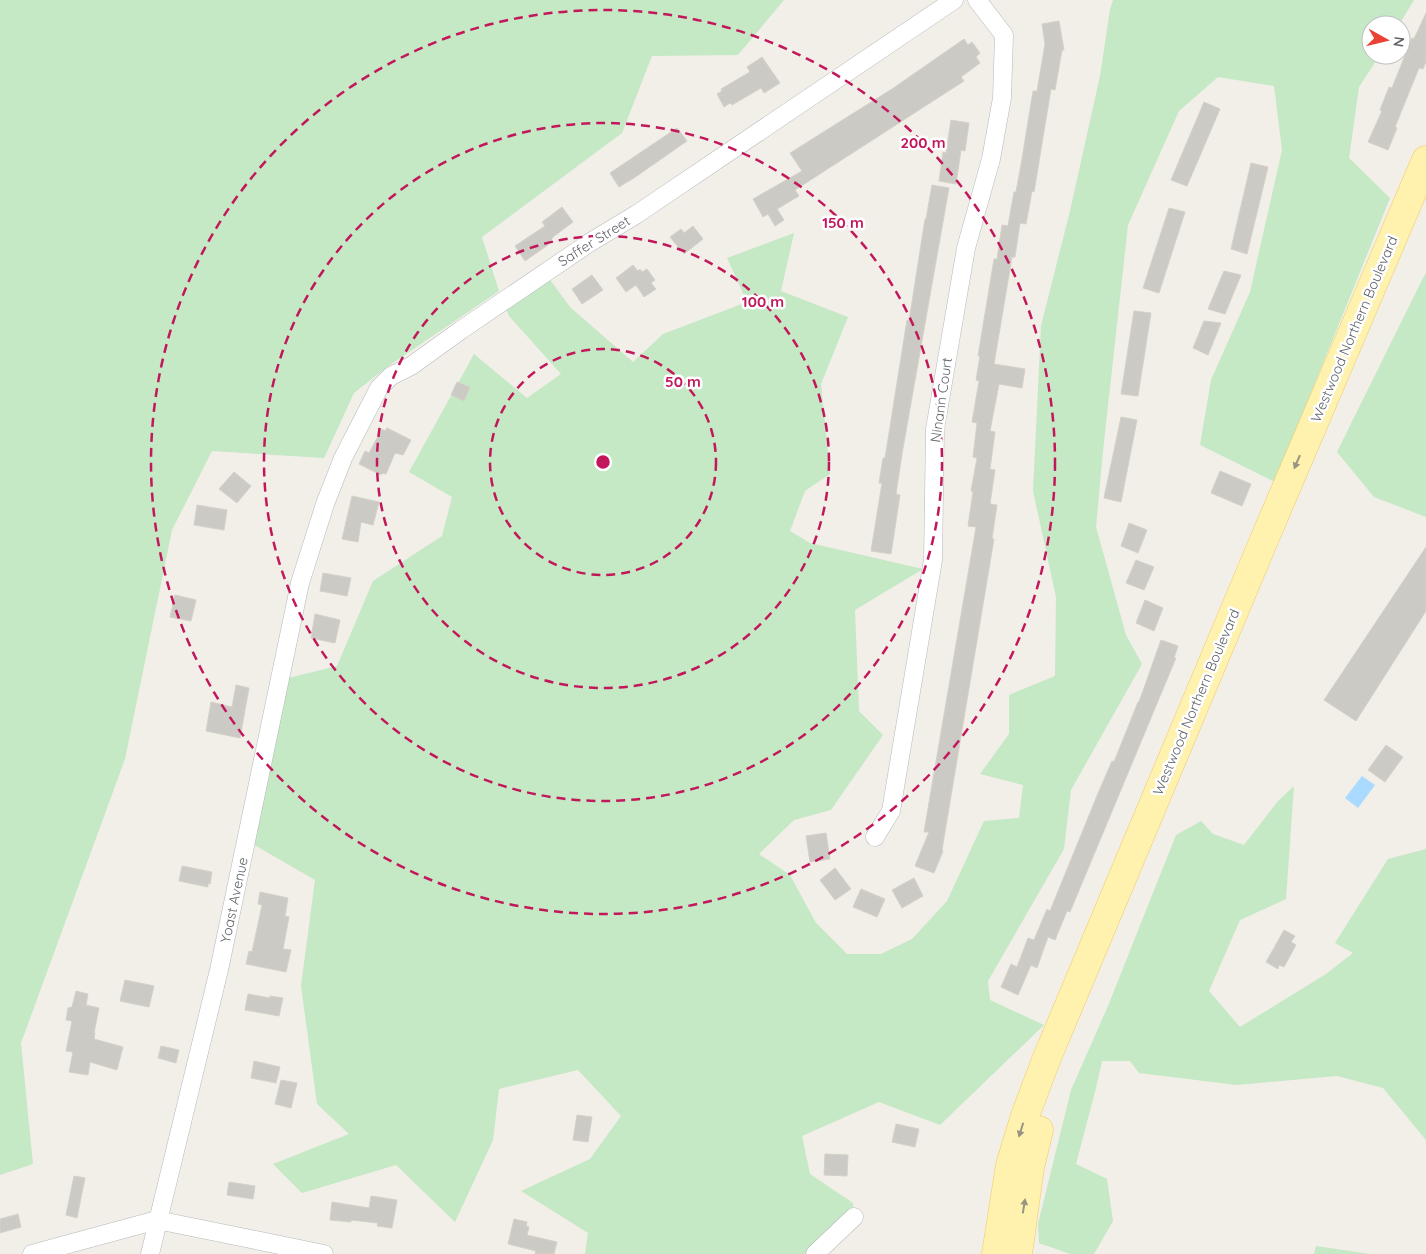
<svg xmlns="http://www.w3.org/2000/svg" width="1426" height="1254" font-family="Quicksand,sans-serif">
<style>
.green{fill:#c5e8c5}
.water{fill:#aadaff}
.building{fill:#cccac5;stroke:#d6d1c6}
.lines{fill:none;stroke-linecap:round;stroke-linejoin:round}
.minor-casing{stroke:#b5b8bc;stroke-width:19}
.primary-casing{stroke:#f2c960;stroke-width:29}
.minor{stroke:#fff;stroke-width:18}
.primary{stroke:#fff2af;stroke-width:28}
.oneway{fill:#979581}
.ring{fill:none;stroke:#c2185b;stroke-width:2.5;stroke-dasharray:9 6}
.labels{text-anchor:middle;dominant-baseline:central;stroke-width:5;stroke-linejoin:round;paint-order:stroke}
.street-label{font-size:14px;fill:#5f6368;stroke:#fff}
.centre{fill:#c2185b;stroke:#fff;stroke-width:2.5}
.ring-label{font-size:15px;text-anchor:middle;font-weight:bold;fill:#c2185b;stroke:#fff;stroke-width:5;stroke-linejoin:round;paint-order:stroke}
</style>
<rect width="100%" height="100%" fill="#f1efe8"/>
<g class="green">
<polygon points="0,0 784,0 738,55 652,56 622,133 482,237 499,291 387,367 354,393 324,458 212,451 172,530 125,759 21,1043 33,1164 0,1175"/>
<polygon points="1113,0 1414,0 1399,25 1371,25 1371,55 1380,55 1359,87 1349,158 1390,198 1275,482 1200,445 1211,380 1250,292 1282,150 1274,86 1218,77 1179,111 1128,225 1103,451 1096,527 1126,635 1142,664 1071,790 1064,849 988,981 990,1000 1044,1025 940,1125 879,1102 802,1136 810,1174 853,1203 854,1217 815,1254 585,1254 588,1233 521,1191 590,1159 621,1116 578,1070 499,1089 493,1140 455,1222 396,1165 302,1193 273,1164 349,1134 317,1104 301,986 315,880 246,840 280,680 337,666 373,581 442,536 452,497 409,472 474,354 527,398 561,374 509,316 503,302 545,273 570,307 633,362 663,334 747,302 727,258 794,233 781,291 848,317 821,384 830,474 805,491 790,531 810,543 923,569 855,610 859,711 883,735 831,810 794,820 759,854 790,875 816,923 847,954 881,954 912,939 947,901 984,821 1019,818 1023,785 980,774 1009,734 1009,695 1055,676 1056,597 1033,491 1041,326 1070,211 1100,76 1110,9"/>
<polygon points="1425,274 1426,275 1426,517 1374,497 1337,452"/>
<polygon points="1294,786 1286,899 1240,920 1209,991 1240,1027 1326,974 1353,953 1335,943 1388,859 1426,849 1426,1140 1383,1088 1337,1076 1237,1085 1139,1073 1130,1061 1102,1061 1096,1088 1076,1164 1107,1179 1113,1221 1094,1254 1070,1254 1039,1243 1038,1224 1071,1090 1108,1006 1176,835 1201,821 1213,834 1244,845 1278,801"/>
<polygon points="1316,1246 1370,1254 1314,1254"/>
</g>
<polygon class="water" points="1362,776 1375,785 1358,808 1345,798"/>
<g class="building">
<polygon points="1426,13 1426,62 1423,69 1419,68 1395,127 1397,128 1388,150 1368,142 1382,111 1380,110 1389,87 1392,88 1412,38 1414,39"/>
<polygon points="1059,21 1064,50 1062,50 1055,90 1051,89 1034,192 1032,191 1026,224 1020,223 1015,257 1012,257 994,364 1025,369 1022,388 999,384 990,431 995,432 990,469 995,470 990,504 997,505 992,539 994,539 942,850 943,851 934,873 915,866 929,832 924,832 976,527 968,526 973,492 971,491 977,458 973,457 977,423 972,422 979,381 976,380 980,356 978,356 994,259 997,259 1002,225 1008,226 1014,192 1016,192 1022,159 1033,91 1037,91 1045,44 1042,24"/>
<polygon points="964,39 968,45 972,42 980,53 976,57 980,63 961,77 964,81 795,190 799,196 777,209 784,220 775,226 768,214 763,217 753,199 802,171 790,153 892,89"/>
<polygon points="762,57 780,83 764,93 761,88 732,105 730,103 724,107 717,94 722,91 721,89 750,72 747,67"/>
<polygon points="1204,102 1220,109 1187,186 1171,180"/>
<polygon points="951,120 969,123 965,151 961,150 956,184 939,181 943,152 946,153"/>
<polygon points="677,128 687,141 634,178 619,187 610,173"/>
<polygon points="1251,163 1268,167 1247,254 1231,249"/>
<polygon points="932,185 949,188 902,454 896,494 900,495 891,554 871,551 882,483 879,483 883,458 885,458 907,320 909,321 925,219 926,219"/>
<polygon points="562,207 573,222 553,237 548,245 525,261 515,246 545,226 542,222"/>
<polygon points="1169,208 1185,212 1159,293 1143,288"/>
<polygon points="693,226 703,239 684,254 670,237 681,229 684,233"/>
<polygon points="633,265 638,271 640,269 642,272 647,269 655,280 651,283 656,289 644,297 636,285 626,292 616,278"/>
<polygon points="1224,271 1241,275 1225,314 1208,309"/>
<polygon points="592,275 603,290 582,304 572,289"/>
<polygon points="1134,311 1151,313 1138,396 1121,394"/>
<polygon points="1204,321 1221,323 1208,355 1193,348"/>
<polygon points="457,382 470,387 464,401 451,395"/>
<polygon points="1121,417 1137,420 1121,502 1104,498"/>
<polygon points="387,428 411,440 403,455 395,453 386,474 382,473 381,475 359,464 365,451 369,453 370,451 382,429 385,431"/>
<polygon points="1220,471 1251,484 1242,506 1211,493"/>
<polygon points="234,472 251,486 237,503 219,489"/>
<polygon points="352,496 379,502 373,525 361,522 358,542 342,539"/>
<polygon points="197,505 227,510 224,530 194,525"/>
<polygon points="1129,523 1147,530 1138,553 1121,546"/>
<polygon points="1426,547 1426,611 1356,721 1324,700"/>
<polygon points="1136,560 1154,567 1144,590 1126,583"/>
<polygon points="323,573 351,578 347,596 320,591"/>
<polygon points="175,595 196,600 191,621 170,617"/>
<polygon points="1145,600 1163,608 1154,631 1136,623"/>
<polygon points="315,614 340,620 335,643 311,638"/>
<polygon points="1161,640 1178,646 1174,658 1176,658 1070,912 1067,911 1055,940 1048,937 1037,968 1031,965 1018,995 1001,987 1011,964 1017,967 1028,938 1034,940 1047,909 1050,911 1099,791 1112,761 1114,762 1138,702 1139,702"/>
<polygon points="236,685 249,688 240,738 206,731 211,702 232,707"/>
<polygon points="1386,745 1403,757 1385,782 1368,770"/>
<polygon points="826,833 830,859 810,862 806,836"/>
<polygon points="182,866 212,872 210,884 208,883 208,887 179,881"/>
<polygon points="835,868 851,889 835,900 820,880"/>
<polygon points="914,878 923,896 902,908 892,890"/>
<polygon points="861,889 885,899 877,917 853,907"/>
<polygon points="260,892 288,898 285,916 289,917 283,949 291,950 286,972 246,964 249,951 252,952 262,905 258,904"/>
<polygon points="1284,930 1295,936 1291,942 1296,945 1284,967 1279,965 1278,969 1266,962"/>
<polygon points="125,980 154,986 149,1007 120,1001"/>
<polygon points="76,991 88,994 86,1005 99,1008 94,1033 95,1033 94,1039 123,1047 117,1070 90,1062 88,1075 69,1072 73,1052 66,1051 72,1021 66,1020 68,1008 72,1007"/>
<polygon points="248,994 270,998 270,996 283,998 279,1016 245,1010"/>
<polygon points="161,1046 179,1050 176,1063 158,1058"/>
<polygon points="254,1061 280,1067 276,1083 251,1078"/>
<polygon points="281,1080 297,1083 291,1108 275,1104"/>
<polygon points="577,1115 592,1117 588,1142 573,1140"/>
<polygon points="896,1124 919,1129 915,1147 892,1142"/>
<polygon points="825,1154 848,1155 847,1176 824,1175"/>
<polygon points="74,1176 85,1178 77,1218 66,1215"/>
<polygon points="229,1182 255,1186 253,1199 227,1195"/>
<polygon points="371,1196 397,1200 392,1228 377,1226 378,1223 351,1220 351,1222 330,1220 332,1202 369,1208"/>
<polygon points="18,1214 21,1227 0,1233 0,1219"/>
<polygon points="514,1219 527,1222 526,1226 529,1227 527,1235 557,1242 554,1254 535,1254 536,1251 508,1244"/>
</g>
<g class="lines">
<defs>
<g id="minor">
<polyline points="875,837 891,811 933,560 935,429 966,248 991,159 1002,98 1004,35 977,0"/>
<polyline points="32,1254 157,1220 324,1254"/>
<polyline points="150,1254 219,970 300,583 325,504 343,458 379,388 391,376 411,366 461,330 589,243 637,214 954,0"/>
<polyline points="815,1254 854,1217"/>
</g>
<g id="primary">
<polyline points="996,1254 1010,1165 1025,1116 1046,1060 1264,540 1426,160"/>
<polyline points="1018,1254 1030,1167 1039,1130"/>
</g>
</defs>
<use href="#minor" class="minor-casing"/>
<use href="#primary" class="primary-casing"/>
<use href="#minor" class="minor"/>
<use href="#primary" class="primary"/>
</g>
<defs><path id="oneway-solid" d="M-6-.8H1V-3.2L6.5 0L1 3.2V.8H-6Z" transform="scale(1.25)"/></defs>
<g class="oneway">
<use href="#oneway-solid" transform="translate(1297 462) rotate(113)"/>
<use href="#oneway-solid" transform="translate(1021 1130) rotate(107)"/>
<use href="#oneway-solid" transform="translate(1024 1206) rotate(-81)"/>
</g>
<g class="ring">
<circle cx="603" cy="462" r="113"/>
<circle cx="603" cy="462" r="226"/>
<circle cx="603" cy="462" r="339"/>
<circle cx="603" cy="462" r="452"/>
</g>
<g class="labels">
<g class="street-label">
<text transform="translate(594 241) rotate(-32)">Saffer Street</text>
<text transform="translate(1354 329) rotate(-67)">Westwood Northern Boulevard</text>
<text transform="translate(941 400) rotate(-82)">Ninann Court</text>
<text transform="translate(1196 702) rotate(-67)">Westwood Northern Boulevard</text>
<text transform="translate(234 900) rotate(-78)">Yoast Avenue</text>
</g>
</g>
<circle cx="603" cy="462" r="8" class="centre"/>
<g class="ring-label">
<text x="923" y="148">200 m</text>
<text x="843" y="228">150 m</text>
<text x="763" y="307">100 m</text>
<text x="683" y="387">50 m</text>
</g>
<g transform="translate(1386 40) rotate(98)"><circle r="24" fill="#ffffff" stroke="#bfc1c3"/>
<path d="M0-4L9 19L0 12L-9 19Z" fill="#ea4335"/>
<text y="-8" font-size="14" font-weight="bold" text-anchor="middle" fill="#5f6368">N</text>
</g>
</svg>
